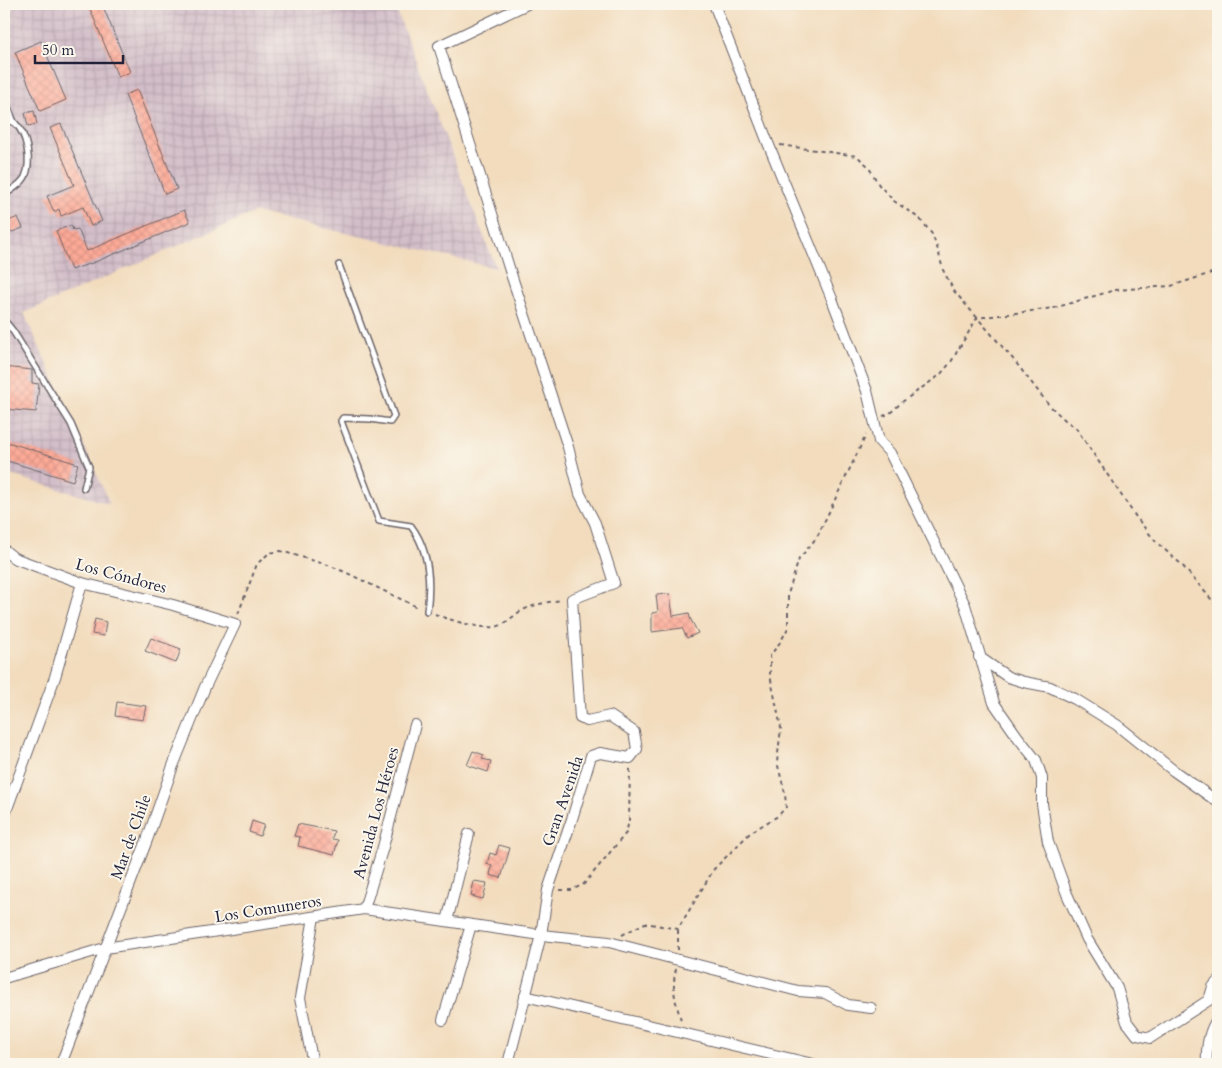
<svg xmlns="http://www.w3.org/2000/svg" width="1222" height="1068" font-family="Cardo,serif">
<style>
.industrial{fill:url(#industrial-grid)}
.building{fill:url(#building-cross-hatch)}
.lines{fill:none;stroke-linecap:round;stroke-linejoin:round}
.service-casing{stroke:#6b6368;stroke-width:8}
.minor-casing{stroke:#6b6368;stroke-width:12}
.path{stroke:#6b6368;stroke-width:2;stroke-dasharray:4 4;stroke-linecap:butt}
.service{stroke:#fff;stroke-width:5}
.minor{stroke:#fff;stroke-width:10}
.labels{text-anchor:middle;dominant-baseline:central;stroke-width:4;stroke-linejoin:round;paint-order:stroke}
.street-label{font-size:16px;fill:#22223b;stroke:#fbf7ec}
</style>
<defs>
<pattern id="industrial-grid" width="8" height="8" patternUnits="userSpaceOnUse" patternTransform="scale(1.25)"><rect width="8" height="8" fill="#d2bdc8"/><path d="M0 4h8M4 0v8" fill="none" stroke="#b4a2ad"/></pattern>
<pattern id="building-cross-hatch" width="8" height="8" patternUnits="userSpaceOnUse" patternTransform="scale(1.25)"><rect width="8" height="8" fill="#fdaa97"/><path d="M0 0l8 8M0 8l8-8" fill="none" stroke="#d99283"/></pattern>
</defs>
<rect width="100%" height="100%" fill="#fbf7ec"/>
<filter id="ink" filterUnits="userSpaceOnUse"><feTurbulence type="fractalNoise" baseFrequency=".02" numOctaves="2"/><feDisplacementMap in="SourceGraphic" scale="10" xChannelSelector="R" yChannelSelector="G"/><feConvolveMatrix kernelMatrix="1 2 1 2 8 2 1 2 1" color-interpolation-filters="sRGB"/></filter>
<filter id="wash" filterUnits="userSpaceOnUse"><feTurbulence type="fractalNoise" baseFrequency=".0096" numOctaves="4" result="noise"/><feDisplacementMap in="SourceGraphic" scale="20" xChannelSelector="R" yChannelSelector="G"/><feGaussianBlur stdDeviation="1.12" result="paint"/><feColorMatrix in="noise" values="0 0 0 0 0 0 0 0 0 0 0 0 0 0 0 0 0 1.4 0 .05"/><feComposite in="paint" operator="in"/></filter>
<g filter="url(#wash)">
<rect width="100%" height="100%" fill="#f2dcbd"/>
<polygon class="industrial" points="4,4 394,4 496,268 255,212 24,313 110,504 4,473"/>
<g id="blocks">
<g class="building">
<polygon points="88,4 102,4 130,72 118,77"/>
<polygon points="41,41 66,100 40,111 15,52"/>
<polygon points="137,90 177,189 165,194 125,95"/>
<polygon points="34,111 37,124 28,126 25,113"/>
<polygon points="61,124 102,221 91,226 83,207 61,216 59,209 54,212 47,196 74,185 50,128"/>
<polygon points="184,210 190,222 95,262 71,270 56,231 71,225 73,230 78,229 87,251"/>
<polygon points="18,217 23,228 4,235 4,223"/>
<polygon points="4,367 32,370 32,383 39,384 36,412 4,409"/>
<polygon points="4,441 78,464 73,481 4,460"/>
<polygon points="670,594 673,616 689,613 690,618 698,633 687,638 682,628 652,632 652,613 658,612 656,595"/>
<polygon points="95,619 106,622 104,636 92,634"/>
<polygon points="151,638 181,649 176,663 145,651"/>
<polygon points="117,702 146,706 143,720 115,716"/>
<polygon points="473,751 484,755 482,759 491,761 488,772 467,765"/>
<polygon points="252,821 264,825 260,836 249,832"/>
<polygon points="298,824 334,831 332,839 338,840 334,855 298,846 300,837 294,836"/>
<polygon points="499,845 510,848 501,878 490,875 492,866 487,864 490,853 496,855"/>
<polygon points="474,881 487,883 483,899 471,896"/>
</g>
</g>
</g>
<g filter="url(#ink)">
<use href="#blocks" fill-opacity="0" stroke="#6b6368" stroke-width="1"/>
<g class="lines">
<defs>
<g id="service">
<polyline points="4,98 14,122"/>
<path d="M4,119C7,120 12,121 15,123C27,134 32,162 25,177C21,185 11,190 4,195"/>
<path d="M339,265L394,416L390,422L370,419L343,418L341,421L379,521L411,526C429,550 431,582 427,611"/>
<polyline points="4,320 13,331 71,424 89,467 84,488"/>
</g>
<g id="minor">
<polyline points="714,4 768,143 832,299 867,391 879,441 890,453 965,605 994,703 1017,736 1036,760 1042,778 1042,804 1048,842 1067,894 1087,939 1117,988 1127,1022 1137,1035 1150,1038 1209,1000 1213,987 1218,981"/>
<polyline points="4,550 14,558 82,583 173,605 235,624 205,687 173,766 147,840 61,1064"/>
<polyline points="979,657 1008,677 1024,682 1050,687 1075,699 1117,725 1174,771 1218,802"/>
<polyline points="4,817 55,677 82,583"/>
<polyline points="364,909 383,847 415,725"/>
<polyline points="447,921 469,834"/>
<polyline points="4,978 105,948 364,909 541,935 609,942 798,991 825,993 848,1005 871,1008"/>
<polyline points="525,996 813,1064"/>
<polyline points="443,1020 471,925"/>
<polyline points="313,1064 300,998 314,917"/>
<polyline points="508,1064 541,935 548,890 572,819 591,756 600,753 630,758 637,749 634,732 610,716 587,721 580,718 572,599 614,583 595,523 580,494 568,447 512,277 439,46 527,4"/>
<path d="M1207,1064C1206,1047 1208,1032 1218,1018"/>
</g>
</defs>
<use href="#service" class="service-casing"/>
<use href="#minor" class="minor-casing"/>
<g class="path">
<polyline points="780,145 857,156 868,166 879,185 894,201 920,219 932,234 938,250 943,270 954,291 1013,359 1049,405 1065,420 1076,428 1136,517 1156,542 1181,564 1218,607"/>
<polyline points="883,416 889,414 902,402 940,375 951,362 977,318 1054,308 1115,290 1171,286 1218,271"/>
<polyline points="238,614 257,564 269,553 281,551 328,565 345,572 419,608"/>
<path d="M435,614C449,620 480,629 495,627C506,625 512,616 521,611C535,604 547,602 562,600"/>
<polyline points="560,890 572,890 584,884 626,833 629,821 630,768"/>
<polyline points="622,935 645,923 678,929 714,869 751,832 778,816 786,807 785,793 777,762 781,728 770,675 770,656 781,641 788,628 788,594 799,559 817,537 866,435"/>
<polyline points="678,950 678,929"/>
<path d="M676,969C671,989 676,1004 682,1023"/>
</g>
<use href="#service" class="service"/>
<use href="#minor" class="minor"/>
</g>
</g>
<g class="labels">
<g class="street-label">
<text transform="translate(121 576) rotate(15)">Los Cóndores</text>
<text transform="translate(563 801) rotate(-71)">Gran Avenida</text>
<text transform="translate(376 813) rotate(-75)">Avenida Los Héroes</text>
<text transform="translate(131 837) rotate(-70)">Mar de Chile</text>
<text transform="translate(268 909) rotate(-9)">Los Comuneros</text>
</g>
</g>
<rect width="1222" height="1068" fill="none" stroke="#fbf7ec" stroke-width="20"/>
<path d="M35 55v8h88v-8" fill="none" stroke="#22223b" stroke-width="2.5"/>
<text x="42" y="55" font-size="15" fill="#22223b" stroke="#fbf7ec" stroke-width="4" paint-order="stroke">50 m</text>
</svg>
